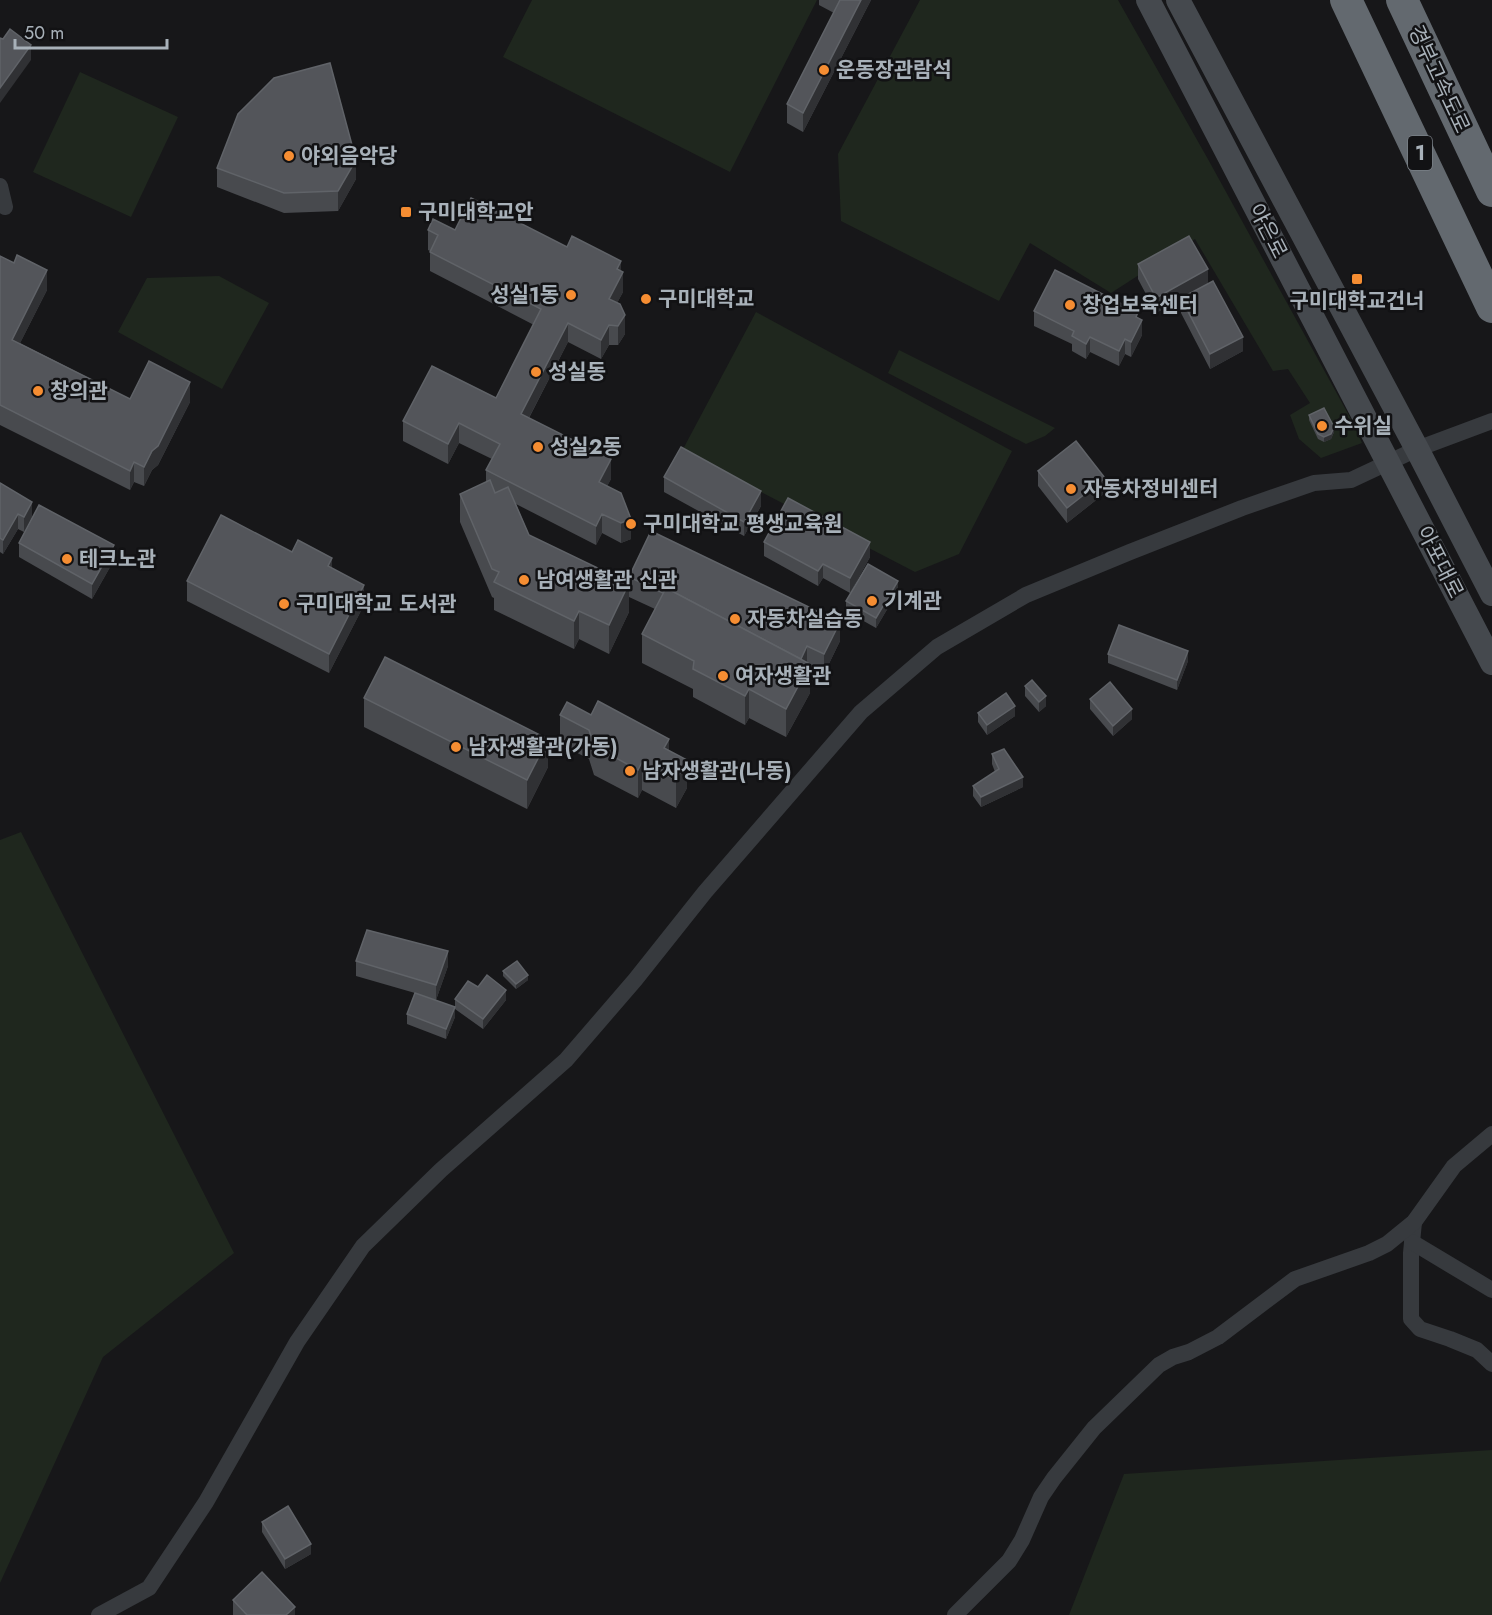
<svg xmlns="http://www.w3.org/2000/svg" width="1492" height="1615" font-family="Jost,'Noto Sans KR',sans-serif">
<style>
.green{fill:#1f271e}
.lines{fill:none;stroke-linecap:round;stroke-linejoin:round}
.minor{stroke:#373a3e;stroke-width:16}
.secondary{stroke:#45494e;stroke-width:24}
.motorway{stroke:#63696f;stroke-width:32}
.wall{fill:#484a4e}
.shaded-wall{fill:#303134}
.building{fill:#53555a;stroke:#606368;stroke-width:1.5}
.poi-dot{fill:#f58d32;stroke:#121214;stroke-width:2}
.labels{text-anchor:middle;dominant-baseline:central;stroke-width:5;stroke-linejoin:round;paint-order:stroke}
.shield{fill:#121214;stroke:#7b8188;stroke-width:1.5}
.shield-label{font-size:20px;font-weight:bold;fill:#a8b1b9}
.poi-label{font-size:21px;font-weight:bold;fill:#a8b1b9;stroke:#121214;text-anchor:start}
.street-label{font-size:21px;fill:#a8b1b9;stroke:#121214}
</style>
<rect width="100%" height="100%" fill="#171719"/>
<g class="green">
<polygon points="532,0 817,0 730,172 503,57"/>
<polygon points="920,0 1118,0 1209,161 1352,421 1362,443 1321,458 1299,439 1290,415 1310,403 1288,369 1273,371 1195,239 1111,293 1030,243 999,301 841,221 838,154"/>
<polygon points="80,72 178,117 131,217 33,172"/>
<polygon points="219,276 269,303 222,389 118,332 147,278"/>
<polygon points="756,312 1012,451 959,554 915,572 682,451"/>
<polygon points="899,350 1055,428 1045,436 1026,444 888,373"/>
<polygon points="21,832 234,1253 103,1357 0,1583 0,840"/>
<polygon points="1492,1450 1492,1615 1069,1615 1124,1474"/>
</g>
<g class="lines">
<g class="minor">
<polyline points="0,186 5,207"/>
<polyline points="1414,1222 1411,1253 1411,1319 1420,1329 1450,1339 1477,1350 1492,1364"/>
<polyline points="1412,1242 1492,1290"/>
<polyline points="99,1615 149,1588 206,1502 297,1342 363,1246 441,1170 566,1060 635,980 705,892 861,712 937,647 1026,595 1130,552 1242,508 1314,483 1351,480 1417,449 1492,421"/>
<polyline points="955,1615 1009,1561 1022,1540 1041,1497 1054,1478 1094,1428 1159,1365 1173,1357 1189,1352 1218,1337 1295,1279 1369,1253 1387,1244 1414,1222 1454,1166 1492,1134"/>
</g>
<g class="secondary">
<polyline points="1148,0 1492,663"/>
<polyline points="1178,0 1417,449 1492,594"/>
</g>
<g class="motorway">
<polyline points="1346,0 1492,307"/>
<polyline points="1402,0 1492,191"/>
</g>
</g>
<g class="wall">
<polygon points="819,0 871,0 803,132 787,123 787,104 834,13 819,5"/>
<polygon points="217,168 356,179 338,211 284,213 217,187"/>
<polygon points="428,230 455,230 567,247 621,271 623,292 617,303 625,334 618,345 609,345 601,359 568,342 529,418 611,479 607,486 631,539 621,543 602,533 596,545 516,504 529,535 629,583 629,577 840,641 824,674 810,667 810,693 786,737 749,718 745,725 693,697 693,689 642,663 642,634 655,609 629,597 629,612 609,654 579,639 574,649 494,610 494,598 492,597 460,522 460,494 486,482 486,470 492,459 459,443 448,464 403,441 403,421 496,398 534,325 430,271 430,251 428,250"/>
<polygon points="0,256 14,263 47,290 20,343 130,399 190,402 158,465 152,470 144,486 134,482 130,490 0,425"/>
<polygon points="1138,264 1208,284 1243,351 1210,369 1181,313 1181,299 1156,313 1138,279"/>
<polygon points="1034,311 1138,318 1142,335 1131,357 1125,354 1119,366 1090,352 1086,359 1072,351 1072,344 1034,326"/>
<polygon points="1309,415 1334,432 1331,439 1324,442 1318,439 1309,420"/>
<polygon points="1038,471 1105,493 1067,523 1038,486"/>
<polygon points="664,477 761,506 744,536 664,492"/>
<polygon points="0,483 32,502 24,532 18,529 3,554 0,552"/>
<polygon points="764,542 870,557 850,593 823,578 818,586 764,556"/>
<polygon points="19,543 114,560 92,599 19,557"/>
<polygon points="292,552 332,569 364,605 329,673 187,601 187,581"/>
<polygon points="898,591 876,628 846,611 846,601"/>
<polygon points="1108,654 1188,661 1177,690 1108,663"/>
<polygon points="1025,686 1046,706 1039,712 1025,696"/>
<polygon points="364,698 548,767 527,809 364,727"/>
<polygon points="1090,699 1132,719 1113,736 1090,709"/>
<polygon points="978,713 1015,716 987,735 978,722"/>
<polygon points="560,715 591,715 669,751 687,788 676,808 642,790 638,798 594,775 589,759 560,744"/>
<polygon points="992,754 1023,787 981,807 973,796 973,786 995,772 992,764"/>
<polygon points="356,961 448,966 436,1000 422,996 455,1007 455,999 478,987 506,1000 483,1029 455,1009 455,1017 446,1039 407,1024 407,1014 415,993 356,976"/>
<polygon points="503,971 528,980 516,989 503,976"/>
<polygon points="262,1522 311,1554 285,1569 262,1532"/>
<polygon points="233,1600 295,1615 233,1615"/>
</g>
<g class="shaded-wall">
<polygon points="861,0 871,0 803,132 803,113"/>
<polygon points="31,45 31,60 0,103 0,88"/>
<polygon points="356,160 356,179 338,211 338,191"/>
<polygon points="621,261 621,276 623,272 623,292 609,318 609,299 617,269"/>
<polygon points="1208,269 1208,284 1156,313 1156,298"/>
<polygon points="47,270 47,290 12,359 12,340"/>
<polygon points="625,315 625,334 618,345 618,326"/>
<polygon points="1142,320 1142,335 1131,357 1131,342"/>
<polygon points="568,323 568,342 521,433 521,414"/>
<polygon points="609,325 609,345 601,359 601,340"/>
<polygon points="1090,337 1090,352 1086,359 1086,344"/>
<polygon points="1243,337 1243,351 1210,369 1210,354"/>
<polygon points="1125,339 1125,354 1119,366 1119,351"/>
<polygon points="190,382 190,402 158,465 152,470 144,486 144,467"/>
<polygon points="459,423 459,443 448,464 448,444"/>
<polygon points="1334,427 1334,432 1331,439 1324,442 1324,437"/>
<polygon points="611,459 611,479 599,502 599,482"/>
<polygon points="134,462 134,482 130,490 130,471"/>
<polygon points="1105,478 1105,493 1067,523 1067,508"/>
<polygon points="761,491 761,506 744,536 744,522"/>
<polygon points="32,502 32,517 24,532 24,517"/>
<polygon points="18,514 18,529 3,554 3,540"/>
<polygon points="602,514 602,533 596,545 596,526"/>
<polygon points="631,519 631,539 621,543 621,523"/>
<polygon points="870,542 870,557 850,593 850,578"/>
<polygon points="114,545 114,560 92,599 92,584"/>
<polygon points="332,558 332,577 328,566"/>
<polygon points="823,564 823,578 818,586 818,571"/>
<polygon points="898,581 898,591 876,628 876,618"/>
<polygon points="629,583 629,612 609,654 609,625"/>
<polygon points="364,585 364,605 329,673 329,654"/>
<polygon points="579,611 579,639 574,649 574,621"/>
<polygon points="840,622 840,641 824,674 824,654"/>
<polygon points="807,646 807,666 801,659"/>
<polygon points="1188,651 1188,661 1177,690 1177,680"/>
<polygon points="810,664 810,693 786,737 786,709"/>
<polygon points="749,689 749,718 745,725 745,696"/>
<polygon points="1046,696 1046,706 1039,712 1039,702"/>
<polygon points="1015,706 1015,716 987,735 987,725"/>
<polygon points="1132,709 1132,719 1113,736 1113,726"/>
<polygon points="548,739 548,767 527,809 527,780"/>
<polygon points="669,739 669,767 664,748"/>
<polygon points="687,760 687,788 676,808 676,780"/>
<polygon points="642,762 642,790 638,798 638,770"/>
<polygon points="1023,777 1023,787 981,807 981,797"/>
<polygon points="448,951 448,966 436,1000 436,985"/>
<polygon points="528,975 528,980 516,989 516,984"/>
<polygon points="506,990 506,1000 483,1029 483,1019"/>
<polygon points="455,1007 455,1017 446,1039 446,1029"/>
<polygon points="311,1544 311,1554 285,1569 285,1559"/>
<polygon points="295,1607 295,1615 286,1615"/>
</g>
<g class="building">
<polygon points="840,0 861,0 803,113 787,104"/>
<polygon points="10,29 31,45 0,88 0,38 3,39"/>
<polygon points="330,63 356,160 338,191 284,193 217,168 238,114 274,78"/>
<polygon points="471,198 567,247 572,236 621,261 617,269 623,272 609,299 620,304 625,315 618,326 609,325 601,340 568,323 521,414 611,459 599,482 621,493 631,519 621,523 602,514 596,526 486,470 500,444 459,423 448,444 403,421 432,366 496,398 541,309 430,252 438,235 428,230 433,219 455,230"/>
<polygon points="1189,236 1208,269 1156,298 1138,264"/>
<polygon points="17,255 47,270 12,340 130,399 149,361 190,382 158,446 152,451 144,467 134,462 130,471 0,405 0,256 14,263"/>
<polygon points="1055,270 1138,312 1136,317 1142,320 1131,342 1125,339 1119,351 1090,337 1086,344 1072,336 1074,331 1034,311"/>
<polygon points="1213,281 1243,337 1210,354 1181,298"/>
<polygon points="1324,408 1334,427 1331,434 1324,437 1318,434 1309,415"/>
<polygon points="1076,441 1105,478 1067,508 1038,471"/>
<polygon points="681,447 761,491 744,522 664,477"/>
<polygon points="490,480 495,493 508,487 529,535 629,583 609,625 579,611 574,621 494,582 499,572 492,569 460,494"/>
<polygon points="0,483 32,502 24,517 18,514 3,540 0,538"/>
<polygon points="788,498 870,542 850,578 823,564 818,571 764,542"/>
<polygon points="39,505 114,545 92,584 19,543"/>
<polygon points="221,515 292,552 298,540 332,558 328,566 364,585 329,654 187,581"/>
<polygon points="651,531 840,622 824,654 807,646 801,659 666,588 663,593 629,577"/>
<polygon points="868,564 898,581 876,618 846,601"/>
<polygon points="666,588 810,664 786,709 749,689 745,696 693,669 694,661 642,634"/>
<polygon points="1119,625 1188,651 1177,680 1108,654"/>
<polygon points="385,657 548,739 527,780 364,698"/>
<polygon points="1032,680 1046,696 1039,702 1025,686"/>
<polygon points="1110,682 1132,709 1113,726 1090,699"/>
<polygon points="1006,693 1015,706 987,725 978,713"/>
<polygon points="598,701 669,739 664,748 687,760 676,780 642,762 638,770 594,746 589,730 560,715 567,702 591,715"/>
<polygon points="1004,749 1023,777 981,797 973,786 999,769 992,754"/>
<polygon points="367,930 448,951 436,985 356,961"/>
<polygon points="517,961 528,975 516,984 503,971"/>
<polygon points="487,975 506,990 483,1019 455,999 468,981 478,987"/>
<polygon points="415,993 455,1007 446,1029 407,1014"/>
<polygon points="288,1506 311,1544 285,1559 262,1522"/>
<polygon points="262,1572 295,1607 286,1615 247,1615 233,1600"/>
</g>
<g class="poi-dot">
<circle cx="824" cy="70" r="6"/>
<circle cx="289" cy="156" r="6"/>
<rect x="400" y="206" width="12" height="12" rx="3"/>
<rect x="1351" y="273" width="12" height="12" rx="3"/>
<circle cx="571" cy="295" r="6"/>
<circle cx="646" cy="299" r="6"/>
<circle cx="1070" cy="305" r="6"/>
<circle cx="536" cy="372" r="6"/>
<circle cx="38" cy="391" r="6"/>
<circle cx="1322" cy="426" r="6"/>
<circle cx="538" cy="447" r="6"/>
<circle cx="1071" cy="489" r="6"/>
<circle cx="631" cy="524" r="6"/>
<circle cx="67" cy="559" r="6"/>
<circle cx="524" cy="580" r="6"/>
<circle cx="872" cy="601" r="6"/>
<circle cx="284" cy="604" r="6"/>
<circle cx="735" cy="619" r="6"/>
<circle cx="723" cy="676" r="6"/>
<circle cx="456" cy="747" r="6"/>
<circle cx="630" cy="771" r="6"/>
</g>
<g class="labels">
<rect class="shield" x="1408" y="136" width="24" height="34" rx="4.5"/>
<g class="shield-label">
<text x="1420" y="153">1</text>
</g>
<g class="poi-label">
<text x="836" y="70">운동장관람석</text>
<text x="301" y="156">야외음악당</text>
<text x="418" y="212">구미대학교안</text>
<text x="559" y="295" text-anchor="end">성실1동</text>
<text x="658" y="299">구미대학교</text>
<text x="1357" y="301" text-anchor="middle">구미대학교건너</text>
<text x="1082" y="305">창업보육센터</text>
<text x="548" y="372">성실동</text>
<text x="50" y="391">창의관</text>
<text x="1334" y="426">수위실</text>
<text x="550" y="447">성실2동</text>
<text x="1083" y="489">자동차정비센터</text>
<text x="643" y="524">구미대학교 평생교육원</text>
<text x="79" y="559">테크노관</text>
<text x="536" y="580">남여생활관 신관</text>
<text x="884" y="601">기계관</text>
<text x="296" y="604">구미대학교 도서관</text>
<text x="747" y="619">자동차실습동</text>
<text x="735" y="676">여자생활관</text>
<text x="468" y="747">남자생활관(가동)</text>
<text x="642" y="771">남자생활관(나동)</text>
</g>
<g class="street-label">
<text transform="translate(1439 79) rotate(65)">경부고속도로</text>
<text transform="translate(1268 231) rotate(63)">야은로</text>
<text transform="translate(1440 562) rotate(63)">아포대로</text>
</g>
</g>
<path d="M15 39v9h152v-9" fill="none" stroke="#a8b1b9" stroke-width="3"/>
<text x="24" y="39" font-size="18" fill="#a8b1b9" stroke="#121214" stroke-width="4.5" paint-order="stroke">50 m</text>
</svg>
